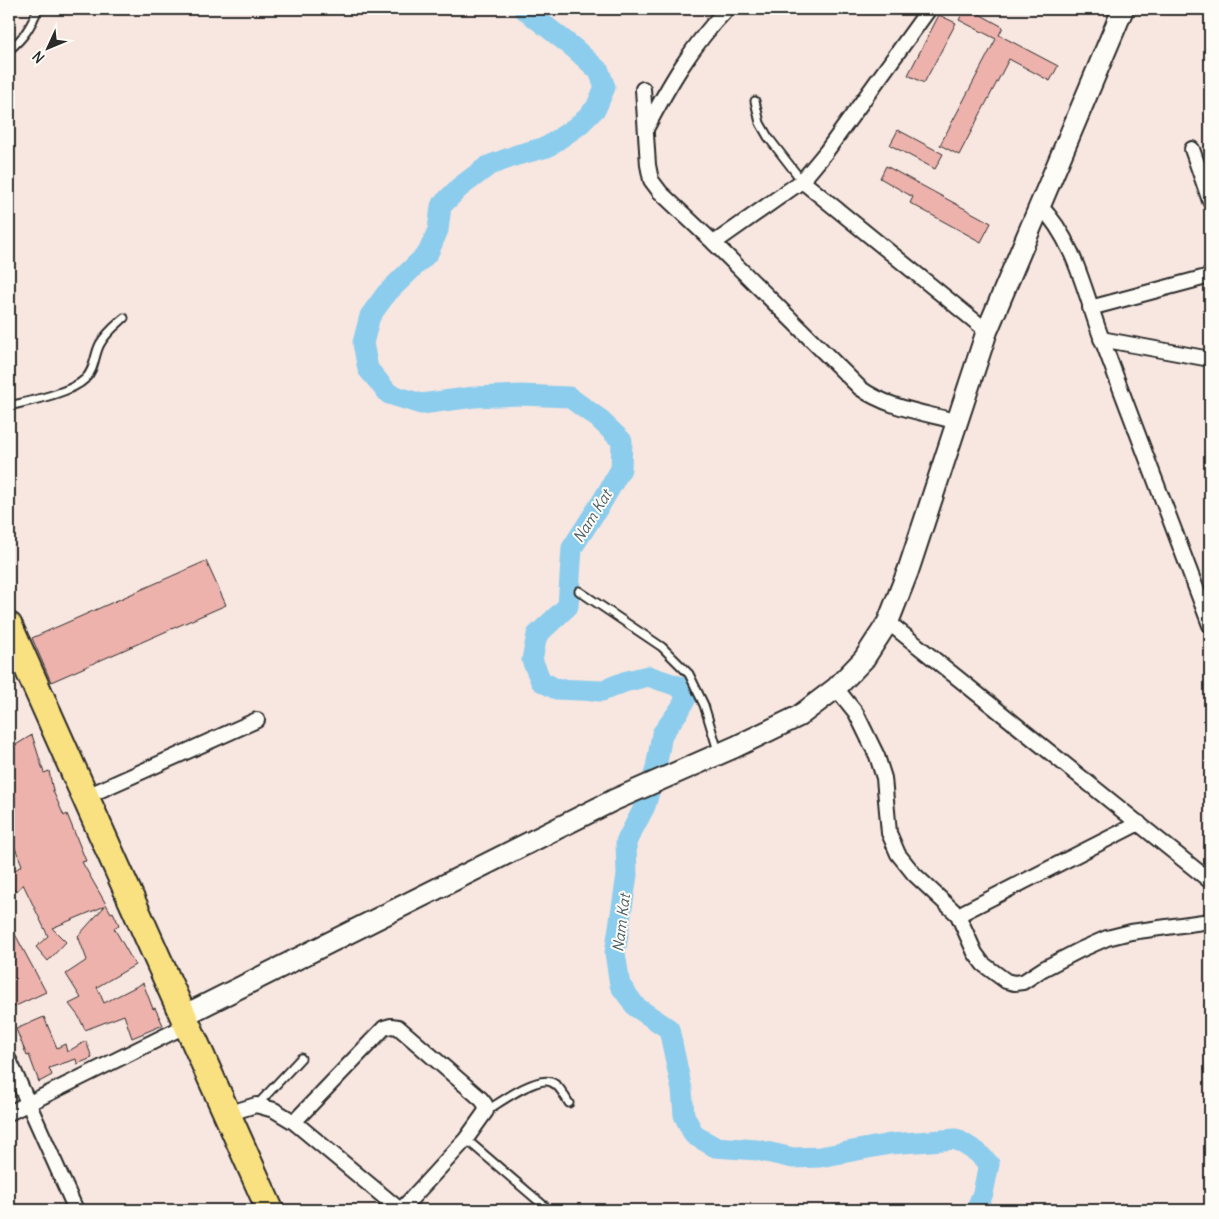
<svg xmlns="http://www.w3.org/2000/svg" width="1219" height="1219" font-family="Delius,sans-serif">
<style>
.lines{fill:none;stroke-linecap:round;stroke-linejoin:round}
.river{stroke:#8ccded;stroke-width:21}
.building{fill:#edb2ac;stroke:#2b2b2b}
.lane-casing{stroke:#2b2b2b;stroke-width:11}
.street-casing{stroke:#2b2b2b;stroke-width:18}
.secondary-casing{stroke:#2b2b2b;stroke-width:24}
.highway-casing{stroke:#2b2b2b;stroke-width:30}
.lane{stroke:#fdfcf7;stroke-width:7}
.street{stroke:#fdfcf7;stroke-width:14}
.secondary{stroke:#fdfcf7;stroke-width:20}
.highway{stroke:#f9e181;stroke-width:26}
.labels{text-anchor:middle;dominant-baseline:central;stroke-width:4;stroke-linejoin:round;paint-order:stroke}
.water-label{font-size:15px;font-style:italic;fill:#485c65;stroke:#fdfcf7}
</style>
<rect width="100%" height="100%" fill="#f8e6e0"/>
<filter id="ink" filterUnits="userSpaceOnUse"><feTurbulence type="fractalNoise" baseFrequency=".02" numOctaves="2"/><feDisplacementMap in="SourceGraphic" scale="10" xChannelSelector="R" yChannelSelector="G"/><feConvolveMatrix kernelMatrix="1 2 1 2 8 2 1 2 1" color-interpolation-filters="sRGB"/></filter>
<g filter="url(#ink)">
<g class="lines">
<polyline class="river" points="524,9 575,49 599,71 605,87 596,108 579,125 547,147 517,155 488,166 460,187 441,206 438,230 428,253 386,294 370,316 363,343 368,369 389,394 421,404 474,397 521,395 569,397 598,418 622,441 621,469 603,500 572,548 568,606 537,635 532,660 541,681 556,689 602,691 624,682 648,676 681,687 686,698 681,708 662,734 656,768 645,806 626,842 627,875 615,953 620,985 636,1007 669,1029 682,1090 684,1115 694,1135 715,1147 757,1150 793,1158 820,1157 890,1144 956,1139 977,1152 989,1164 983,1193 976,1210"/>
</g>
<g class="building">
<polygon points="965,9 970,9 1003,27 999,35 1058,66 1050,81 1009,59 959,155 940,145 996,39 959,20"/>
<polygon points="939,15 956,23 924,83 908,75"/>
<polygon points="898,130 943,154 935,169 890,145"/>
<polygon points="886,166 991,223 981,242 910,203 913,197 880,178"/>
<polygon points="206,561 226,605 51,682 32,638"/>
<polygon points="32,735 44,773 49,771 53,791 64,816 67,814 86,861 82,862 111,913 113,912 119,925 114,928 135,965 97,987 104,1003 143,983 153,1009 155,1008 163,1025 132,1038 124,1015 85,1030 79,1017 69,1004 81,998 66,974 87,960 78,936 105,906 52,928 66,942 48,961 36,947 48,936 23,884 16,892 9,882 9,875 22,865 9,833 9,749"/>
<polygon points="9,923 46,992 9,1009"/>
<polygon points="44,1017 57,1048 65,1044 67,1052 86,1041 92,1058 77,1064 76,1059 49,1068 52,1075 39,1082 29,1055 27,1056 16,1029"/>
</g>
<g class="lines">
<defs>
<g id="lane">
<path d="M9,50C24,38 31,26 38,9"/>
<polyline points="755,101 760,123 768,137 802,181"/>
<path d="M9,406C29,401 71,393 85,379C95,370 94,355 100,344C106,333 115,326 124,318"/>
<polyline points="579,591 662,647 689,674 704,705 719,754"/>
<polyline points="257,1105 301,1058"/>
<path d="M486,1111C499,1103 536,1076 551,1082C560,1085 564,1096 569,1103"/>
<polyline points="466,1139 549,1210"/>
</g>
<g id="street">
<path d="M643,89L648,165L651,180L660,192L714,243L860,388C887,408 926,413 958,422"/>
<path d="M646,129C669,85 692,45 727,9"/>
<polyline points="1192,149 1210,201"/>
<polyline points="802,181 987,331"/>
<path d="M1040,206C1076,241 1086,299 1104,345C1139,439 1175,532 1210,625"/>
<polyline points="714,243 802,181 826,152 929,9"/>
<polyline points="1090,308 1210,276"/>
<polyline points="1101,339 1210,359"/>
<polyline points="888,622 1210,881"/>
<polyline points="836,688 856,713 877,756 884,778 889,833 898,854 914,874 958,915 975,953 983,964 1006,981 1014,983 1023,982 1043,969 1080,950 1107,938 1131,932 1210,921"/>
<polyline points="85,797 257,720"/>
<polyline points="958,915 1139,823"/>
<polyline points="9,1060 76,1210"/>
<polyline points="9,1113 187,1025"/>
<polyline points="227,1114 256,1105 274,1110 294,1122 400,1210"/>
<polyline points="294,1122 384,1028 391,1026 398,1027 481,1099 485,1104 486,1111 466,1139 401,1210"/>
</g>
<polyline id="secondary" points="183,1016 614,800 735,747 799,716 836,688 864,659 888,622 908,571 987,331 1123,9"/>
<polyline id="highway" points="9,626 270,1210"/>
</defs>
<use href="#lane" class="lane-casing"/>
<use href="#street" class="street-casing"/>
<use href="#secondary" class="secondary-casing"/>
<use href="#highway" class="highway-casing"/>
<use href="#lane" class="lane"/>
<use href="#street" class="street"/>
<use href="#secondary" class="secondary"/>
<use href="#highway" class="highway"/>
</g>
</g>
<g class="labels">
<g class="water-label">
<text transform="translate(592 516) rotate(-58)">Nam Kat</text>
<text transform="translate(621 923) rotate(-83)">Nam Kat</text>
</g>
</g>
<rect width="1219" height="1219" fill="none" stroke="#fdfcf7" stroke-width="30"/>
<rect x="15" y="15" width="1189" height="1189" fill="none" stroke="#2b2b2b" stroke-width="2" filter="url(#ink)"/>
<g transform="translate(48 48) rotate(226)" stroke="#fdfcf7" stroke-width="4" paint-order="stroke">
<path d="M0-4L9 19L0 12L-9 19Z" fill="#2b2b2b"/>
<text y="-8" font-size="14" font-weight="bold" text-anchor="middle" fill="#2b2b2b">N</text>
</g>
</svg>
